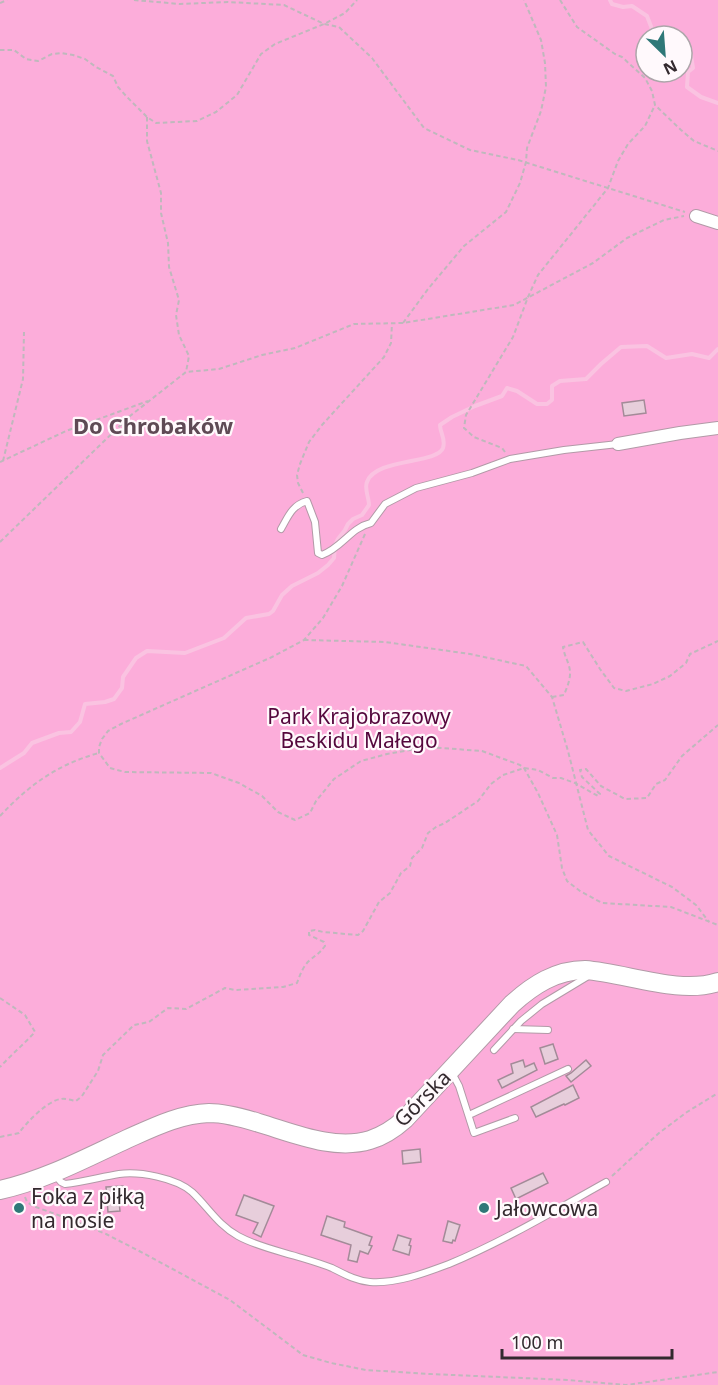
<svg xmlns="http://www.w3.org/2000/svg" width="718" height="1385" font-family="'Noto Sans',sans-serif">
<style>
.green{fill:#fcadda;fill-rule:evenodd}
.lines{fill:none;stroke-linecap:round;stroke-linejoin:round}
.stream{stroke:#fac3e1;stroke-width:4}
.building{fill:#e7cedb;stroke:#a38b98;stroke-width:1.5}
.lane-casing{stroke:#b29aa7;stroke-width:8}
.street-casing{stroke:#b29aa7;stroke-width:14}
.secondary-casing{stroke:#b29aa7;stroke-width:20}
.path{stroke:#bfb8bc;stroke-width:2;stroke-dasharray:4.5 3;stroke-linecap:butt}
.lane{stroke:#fff;stroke-width:6}
.street{stroke:#fff;stroke-width:12}
.secondary{stroke:#fff;stroke-width:18}
.poi-dot{fill:#2f7878;stroke:#fff9fc;stroke-width:2}
.labels{text-anchor:middle;dominant-baseline:central;stroke-width:4.5;stroke-linejoin:round;paint-order:stroke}
.park-label{font-size:21px;fill:#55073d;stroke:#fff9fc}
.street-label{font-size:21px;fill:#33292e;stroke:#fff9fc}
.poi-label{font-size:21px;fill:#33292e;stroke:#fff9fc;text-anchor:start}
.neighbourhood-label{font-size:22px;font-weight:bold;fill:#5f4a55;stroke:#fff9fc}
</style>
<rect width="100%" height="100%" fill="#fff9fc"/>
<path class="green" d="M0,0H718V1385H0ZM646,36H682V72H646Z"/>
<g class="lines">
<g class="stream">
<polyline points="610,0 612,4 623,7 632,6 647,16 652,29 658,36"/>
<polyline points="682,51 691,55 693,68 688,72 687,87 701,97 718,103"/>
<path d="M0,768L24,753L32,743L59,733L71,732L80,722L85,704L105,702L114,699L122,688L123,677L136,658L147,651L185,653L224,638L246,618L269,614L273,611L282,595L292,586L318,573L328,565L334,558L335,545L338,539L345,530L348,524L353,519L362,515L369,505C369,498 364,488 367,482C375,458 437,464 443,448C446,439 440,433 440,425L452,417L475,406L502,396L507,388L517,391L537,404H547L552,400V386L560,381L586,379L601,364L621,347L647,346L666,358L692,354L709,358L718,349"/>
</g>
</g>
<g class="building">
<polygon points="644,400 646,413 624,416 622,403"/>
<polygon points="553,1044 558,1059 545,1064 540,1048"/>
<polygon points="523,1060 525,1067 534,1063 537,1070 502,1088 498,1080 513,1073 511,1064"/>
<polygon points="586,1060 591,1066 571,1082 566,1076 571,1073"/>
<polygon points="573,1085 579,1098 565,1105 564,1104 536,1117 531,1107"/>
<polygon points="420,1149 421,1162 403,1164 402,1151"/>
<polygon points="543,1173 548,1183 516,1199 511,1188"/>
<polygon points="123,1186 124,1201 119,1202 120,1211 108,1212 106,1187"/>
<polygon points="244,1195 274,1206 261,1237 253,1233 258,1223 236,1215"/>
<polygon points="327,1216 345,1222 344,1227 372,1237 369,1245 372,1246 368,1254 360,1251 357,1262 348,1260 351,1245 321,1235"/>
<polygon points="448,1221 460,1225 455,1241 453,1240 452,1243 443,1241"/>
<polygon points="398,1235 411,1239 409,1245 411,1246 409,1255 393,1250"/>
</g>
<g class="lines">
<defs>
<g id="lane">
<path d="M281,529C288,517 292,505 307,501L315,522L318,553L322,555C343,547 350,528 371,523L385,504L416,488L472,473L510,459L564,450L618,444"/>
<polyline points="513,1029 548,1030"/>
<polyline points="494,1050 521,1021 542,1004 590,975"/>
<polyline points="452,1073 459,1086 474,1133 515,1118"/>
<polyline points="469,1115 568,1069"/>
<path d="M55,1175L61,1182L65,1184C83,1182 101,1177 119,1174C139,1171 176,1178 192,1192C208,1207 218,1225 238,1236C258,1247 280,1251 302,1258C312,1261 322,1264 332,1268C344,1274 356,1281 370,1282C396,1284 425,1273 449,1264C504,1241 554,1211 606,1182"/>
</g>
<g id="street">
<polyline points="696,216 718,223"/>
<polyline points="618,444 680,433 718,428"/>
</g>
<path id="secondary" d="M0,1190C45,1180 86,1158 127,1139C154,1127 180,1114 209,1113C226,1113 243,1118 259,1123C293,1133 334,1151 370,1140C383,1136 395,1128 405,1119L512,1004C533,985 556,970 585,970C626,973 679,995 718,982"/>
</defs>
<use href="#lane" class="lane-casing"/>
<use href="#street" class="street-casing"/>
<use href="#secondary" class="secondary-casing"/>
<g class="path">
<polyline points="134,0 180,4 228,2 284,5 324,24 339,27 372,58 424,128 470,150 518,160 685,212"/>
<polyline points="560,0 577,27 615,54 622,57 645,78 652,91 655,105 681,130 694,141 718,151"/>
<polyline points="0,3 7,0"/>
<polyline points="0,50 14,50 26,59 38,61 52,54 61,53 73,55 85,59 96,67 113,76 118,87 127,97 147,117 156,123 197,121 216,112 237,95 261,54 275,44 324,24 345,13 357,0"/>
<polyline points="147,117 147,141 161,193 161,213 168,243 169,267 179,300 176,315 179,335 189,356 186,372"/>
<polyline points="403,323 428,289 464,246 506,212 520,183 526,162 527,148 541,111 546,87 545,63 541,40 524,0"/>
<polyline points="505,452 502,448 474,437 464,428 466,415 513,337 528,297 538,275 608,188 618,161 628,144 645,126 655,105"/>
<polyline points="3,461 23,379 24,332"/>
<polyline points="0,462 66,431 148,401"/>
<polyline points="303,493 298,483 297,475 300,464 309,442 322,425 384,357 391,343 392,323"/>
<polyline points="365,534 342,586 323,618 304,640 272,657 121,724 108,731 102,739 99,747 99,753 110,768 125,772 211,773 239,783 262,796 278,812 295,820 310,813 316,801 334,779 361,761 387,754 428,747 482,751 520,765 524,768 538,793 557,835 562,868 567,881 580,891 602,903 671,907 718,925"/>
<polyline points="0,542 130,416 186,372 219,369 262,355 295,348 354,324 403,323 514,305 593,263 627,238 664,220 684,216"/>
<polyline points="304,640 385,642 470,654 526,666 552,697 568,751 588,830 609,856 672,887 696,905 709,922"/>
<path d="M552,697L564,695C568,685 572,676 569,666C567,659 564,654 563,647L583,642L600,669L614,688L626,691L653,684L670,676L686,663L690,654L718,641"/>
<path d="M0,816C29,785 58,764 99,753"/>
<path d="M0,998L25,1015L35,1032C24,1044 11,1055 0,1067"/>
<path d="M0,1137L19,1133C26,1123 48,1100 61,1099C65,1098 71,1100 76,1101L82,1096L98,1071L103,1055L134,1025L149,1022L168,1008L186,1009L225,988L235,990L283,987L297,983C300,975 303,966 310,960C317,954 319,954 325,946L324,942L309,935V931L315,930L323,932L358,935L363,931L379,902L390,893L401,873L410,866L412,858L422,848L428,833L436,827L445,823L478,801L491,784L503,775L524,768L538,770L553,778H561L575,783L598,796L600,794L582,777L580,770L586,769L601,786L625,799L647,798L656,784L665,780L682,756L718,725"/>
<polyline points="612,1176 659,1133 687,1112 718,1093"/>
<polyline points="25,1197 27,1202 33,1206 72,1220 106,1234 143,1253 230,1300 303,1355 331,1363 366,1370 430,1374 568,1380 626,1385 718,1372"/>
</g>
<use href="#lane" class="lane"/>
<use href="#street" class="street"/>
<use href="#secondary" class="secondary"/>
</g>
<g class="poi-dot">
<circle cx="19" cy="1208" r="6"/>
<circle cx="484" cy="1208" r="6"/>
</g>
<g class="labels">
<g class="park-label">
<text x="359" y="716">Park Krajobrazowy<tspan x="359" dy="24">Beskidu Małego</tspan></text>
</g>
<g class="street-label">
<text transform="translate(422 1098) rotate(-45)">Górska</text>
</g>
<g class="poi-label">
<text x="31" y="1196">Foka z piłką<tspan x="31" dy="24">na nosie</tspan></text>
<text x="496" y="1208">Jałowcowa</text>
</g>
<g class="neighbourhood-label">
<text x="153" y="425">Do Chrobaków</text>
</g>
</g>
<g transform="translate(664 54) rotate(155)"><circle r="28" fill="#fff9fc" stroke="#ada6aa" stroke-width="1.5"/>
<path d="M0-4.5L10 22L0 15L-10 22Z" fill="#2f7878"/>
<text y="-9" font-size="16" font-weight="bold" text-anchor="middle" fill="#33292e">N</text>
</g>
<path d="M502 1349v9h170v-9" fill="none" stroke="#33292e" stroke-width="3"/>
<text x="511" y="1349" font-size="18" fill="#33292e" stroke="#fff9fc" stroke-width="4.5" paint-order="stroke">100 m</text>
</svg>
